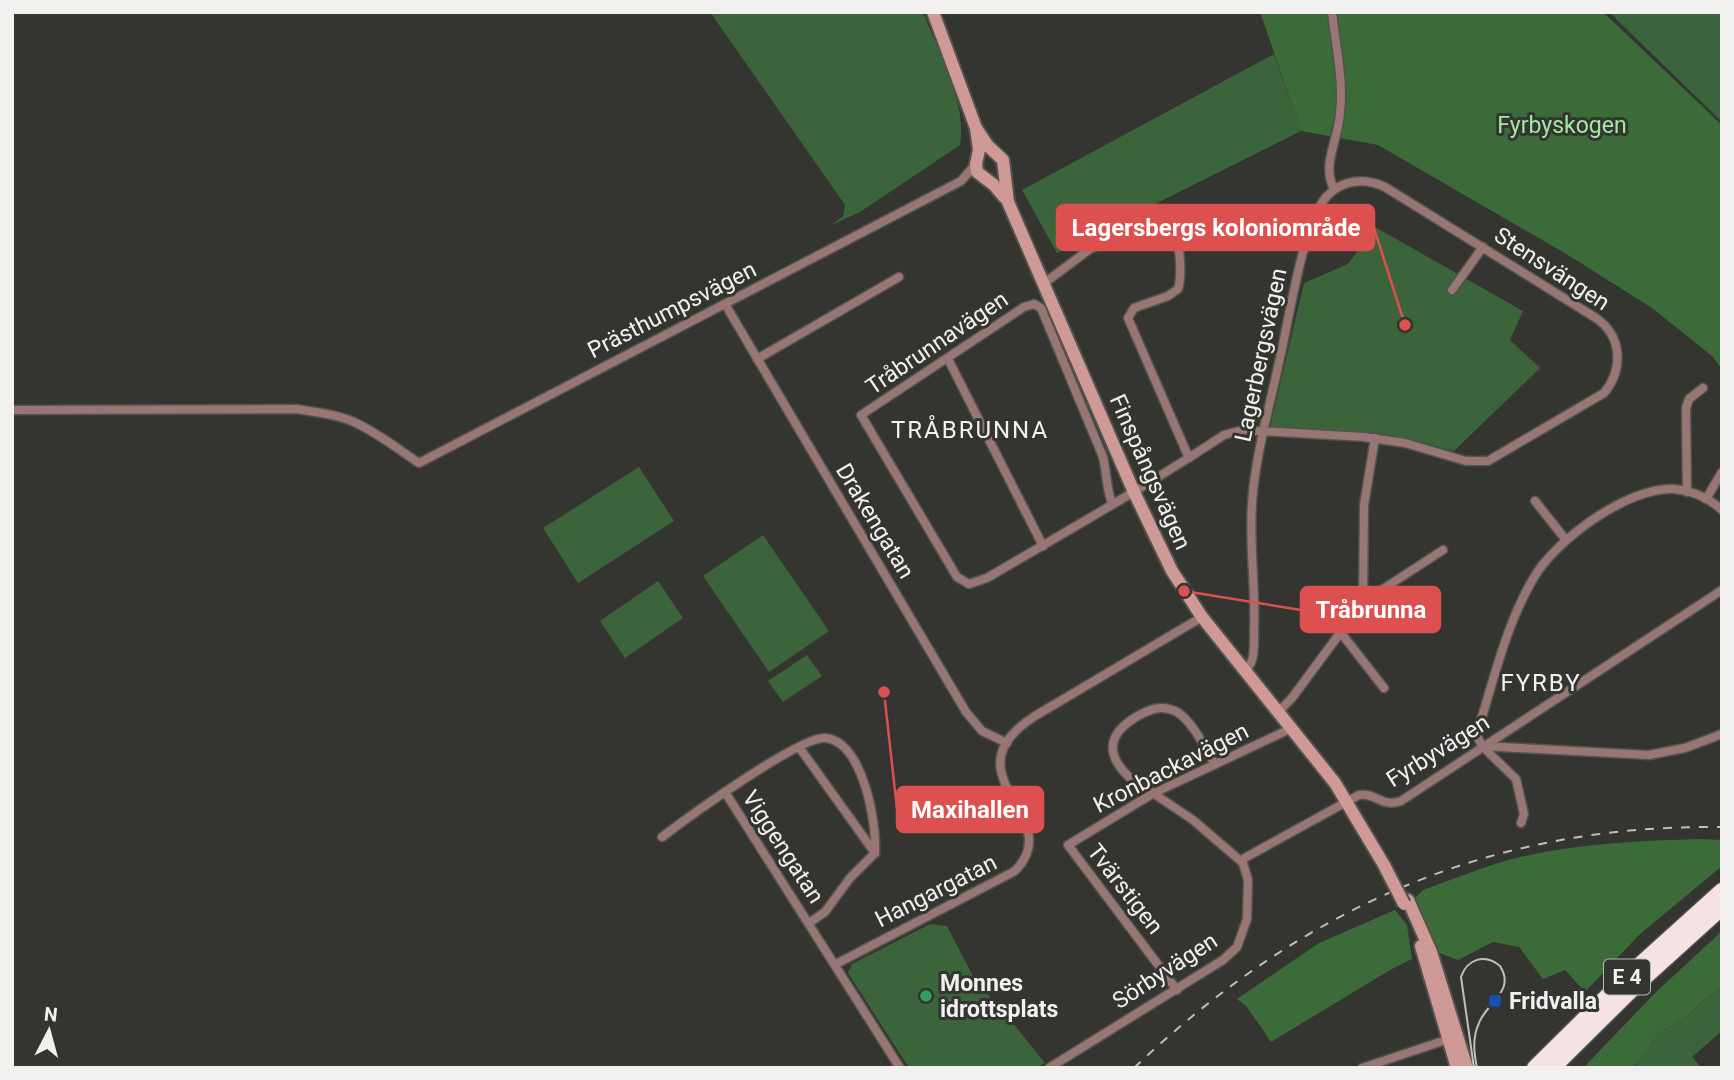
<svg xmlns="http://www.w3.org/2000/svg" width="1734" height="1080" font-family="Roboto,sans-serif">
<style>
.green{fill:#3b643a}
.forest{fill:#3a6b39}
.lines{fill:none;stroke-linecap:round;stroke-linejoin:round}
.minor-casing{stroke:#52524f;stroke-width:11}
.secondary-casing{stroke:#52524f;stroke-width:16}
.motorway-casing{stroke:#52524f;stroke-width:19}
.minor{stroke:#977673;stroke-width:8}
.secondary{stroke:#cf9a96;stroke-width:12}
.motorway{stroke:#f4e3e2;stroke-width:16}
.tram{stroke:#bfbebc;stroke-width:2}
.rail{stroke:#bfbebc;stroke-width:2;stroke-dasharray:9 9;stroke-linecap:butt}
.secondary-bridge-casing{stroke:#52524f;stroke-width:16;stroke-linecap:butt}
.secondary-bridge{stroke:#cf9a96;stroke-width:12}
.leisure-dot{fill:#2e9e5b;stroke:#343431;stroke-width:2.5}
.transit-dot{fill:#1a4fb4;stroke:#343431;stroke-width:2.5}
.labels{text-anchor:middle;dominant-baseline:central;stroke-width:6;stroke-linejoin:round;paint-order:stroke}
.shield{fill:#343431;stroke:#b9b8b6;stroke-width:2}
.shield-label{font-size:21px;font-weight:bold;fill:#f2f1ef}
.park-label{font-size:23px;fill:#a1e99f;stroke:#343431}
.street-label{font-size:23px;fill:#f2f1ef;stroke:#343431}
.poi-label{font-size:23px;font-weight:bold;fill:#f2f1ef;stroke:#343431;text-anchor:start}
.neighbourhood-label{font-size:24px;letter-spacing:2px;fill:#f2f1ef;stroke:#343431}
.leader{fill:none;stroke:#dc5050;stroke-width:2.5}
.callout-dot{fill:#dc5050;stroke:#343431;stroke-width:2.5}
.callout{fill:#dc5050;stroke:#dc5050;stroke-width:2.5}
.callout-label{font-size:24px;text-anchor:middle;font-weight:bold;fill:#fff}
</style>
<rect width="100%" height="100%" fill="#343431"/>
<g class="green">
<path d="M710,12H923C939,54 967,100 960,145L860,212L832,225L843,216L845,205Z"/>
<polygon points="1609,12 1722,12 1722,122"/>
<polygon points="1274,54 1301,131 1057,253 1022,190"/>
<path d="M1375,227L1523,311L1510,340L1540,368L1454,451C1424,443 1394,434 1363,432C1332,430 1301,431 1270,427L1304,283L1348,264Z"/>
<polygon points="639,467 674,521 578,583 543,528"/>
<polygon points="763,535 829,631 769,672 703,576"/>
<polygon points="658,581 683,618 625,658 600,621"/>
<polygon points="807,655 822,676 783,702 768,681"/>
<polygon points="930,924 947,926 977,984 1000,1007 1045,1063 1037,1068 909,1068 848,973 852,964"/>
<polygon points="1722,988 1722,1031 1692,1057 1702,1068 1632,1068 1640,1061 1658,1034 1688,1016 1708,996"/>
</g>
<g class="forest">
<polygon points="1260,12 1603,12 1722,125 1722,369 1712,356 1652,308 1568,255 1378,145 1301,131"/>
<path d="M1700,839L1722,840V866L1639,935L1585,992L1565,970L1543,979L1519,947L1493,942L1458,960L1437,952L1415,898L1423,890C1448,881 1473,871 1498,863C1563,844 1633,841 1700,839Z"/>
<polygon points="1395,910 1407,925 1412,959 1390,970 1271,1042 1247,1007 1237,999 1319,943"/>
<polygon points="1722,931 1722,988 1708,996 1688,1016 1658,1034 1640,1061 1631,1068 1583,1068 1656,992"/>
</g>
<g class="lines">
<defs>
<g id="minor">
<path d="M1332,12C1336,50 1346,88 1338,126C1334,148 1323,168 1334,189"/>
<path d="M1043,284L1090,249L1169,211C1177,230 1184,268 1178,289L1168,296L1134,308L1128,318L1189,458"/>
<polyline points="1452,290 1483,247"/>
<polyline points="725,304 966,712 982,731 1007,743"/>
<polyline points="757,359 899,277"/>
<polyline points="948,359 1043,546"/>
<path d="M12,410L296,409C315,412 336,414 354,422C378,433 398,449 419,463L938,193L961,181L976,164"/>
<polyline points="1687,492 1686,408 1689,399 1703,388"/>
<polyline points="1706,499 1722,472"/>
<polyline points="1535,501 1566,540"/>
<path d="M1112,503C1106,488 1107,473 1103,457L1041,308L1034,304L1024,307L861,415L957,577L969,584L987,578C1067,531 1147,486 1224,435L1242,430L1364,437L1405,443L1466,461H1488L1604,393C1624,369 1622,336 1596,318L1385,187C1365,178 1343,179 1327,196C1303,222 1289,320 1280,358C1270,406 1255,455 1252,504C1249,546 1256,589 1254,631C1254,641 1255,654 1251,663C1249,667 1248,668 1244,671"/>
<polyline points="1363,602 1443,550"/>
<polyline points="1341,633 1384,688"/>
<polyline points="1278,712 1292,698 1363,602 1364,505 1375,438"/>
<path d="M1482,746L1478,738V730C1494,679 1506,625 1533,579C1555,540 1628,487 1673,489C1691,490 1709,498 1722,510"/>
<polyline points="1482,746 1649,755 1685,748 1722,734"/>
<polyline points="1482,746 1516,779 1524,814 1521,823"/>
<polyline points="799,747 875,853 850,878 825,912 809,923"/>
<polyline points="725,792 900,1068"/>
<path d="M662,837C687,818 800,736 825,738C863,741 877,824 875,853"/>
<path d="M1241,860L1359,795C1376,792 1381,808 1401,801L1722,590"/>
<path d="M836,964L1015,871C1069,816 943,775 1035,716L1202,617"/>
<polyline points="1177,990 1068,845 1152,794 1292,728"/>
<path d="M1049,1068L1223,960L1237,947L1247,919L1248,880L1243,863L1193,820L1129,777C1105,754 1108,734 1136,717C1150,709 1162,704 1177,712C1193,722 1205,748 1215,764"/>
<polyline points="1362,1068 1452,1038"/>
</g>
<g id="secondary">
<polyline points="933,12 976,128 979,150 976,164 977,172 994,185 1004,197"/>
<polyline points="976,128 988,146 1003,160 1008,202 1134,492 1172,571 1202,617 1335,783 1384,865"/>
<polyline points="1408,900 1431,952 1467,1068"/>
<polyline points="1421,946 1457,1068"/>
</g>
<g id="motorway">
<polyline points="1535,1068 1629,975 1722,891"/>
<polyline points="1552,1068 1638,983 1722,907"/>
</g>
</defs>
<use href="#minor" class="minor-casing"/>
<use href="#secondary" class="secondary-casing"/>
<use href="#motorway" class="motorway-casing"/>
<use href="#minor" class="minor"/>
<use href="#secondary" class="secondary"/>
<use href="#motorway" class="motorway"/>
<path class="tram" d="M1474,1068L1461,977C1467,959 1485,953 1500,966C1516,991 1487,1002 1479,1023C1472,1038 1474,1053 1477,1068"/>
<path class="rail" d="M1134,1068C1301,909 1489,824 1722,827"/>
<defs>
<polyline id="secondary-bridge" points="1384,865 1404,904"/>
</defs>
<use href="#secondary-bridge" class="secondary-bridge-casing"/>
<use href="#secondary-bridge" class="secondary-bridge"/>
</g>
<circle class="leisure-dot" cx="926" cy="996" r="7"/>
<rect class="transit-dot" x="1488" y="994" width="14" height="14" rx="3.5"/>
<g class="labels">
<rect class="shield" x="1604" y="959.5" width="46" height="35" rx="5"/>
<g class="shield-label">
<text x="1627" y="977">E 4</text>
</g>
<g class="park-label">
<text x="1562" y="125">Fyrbyskogen</text>
</g>
<g class="street-label">
<text transform="translate(1552 269) rotate(33)">Stensvängen</text>
<text transform="translate(672 310) rotate(-27)">Prästhumpsvägen</text>
<text transform="translate(937 343) rotate(-34)">Tråbrunnavägen</text>
<text transform="translate(1261 355) rotate(-78)">Lagerbergsvägen</text>
<text transform="translate(1150 472) rotate(66)">Finspångsvägen</text>
<text transform="translate(875 521) rotate(59)">Drakengatan</text>
<text transform="translate(1438 751) rotate(-32)">Fyrbyvägen</text>
<text transform="translate(1171 768) rotate(-27)">Kronbackavägen</text>
<text transform="translate(783 847) rotate(57)">Viggengatan</text>
<text transform="translate(1125 889) rotate(52)">Tvärstigen</text>
<text transform="translate(936 891) rotate(-27)">Hangargatan</text>
<text transform="translate(1165 971) rotate(-33)">Sörbyvägen</text>
</g>
<g class="poi-label">
<text x="940" y="983">Monnes<tspan x="940" dy="26">idrottsplats</tspan></text>
<text x="1509" y="1001">Fridvalla</text>
</g>
<g class="neighbourhood-label">
<text x="970" y="430">TRÅBRUNNA</text>
<text x="1541" y="683">FYRBY</text>
</g>
</g>
<path class="leader" d="M1405 325L1374 228M1184 591L1301 610M884 692L897 809"/>
<g class="callout-dot">
<circle cx="1405" cy="325" r="7"/>
<circle cx="1184" cy="591" r="7"/>
<circle cx="884" cy="692" r="7"/>
</g>
<g class="callout">
<rect x="1057" y="205" width="317" height="45" rx="7"/>
<rect x="1301" y="587" width="139" height="45" rx="7"/>
<rect x="897" y="787" width="146" height="45" rx="7"/>
</g>
<g class="callout-label">
<text x="1216" y="236">Lagersbergs koloniområde</text>
<text x="1371" y="618">Tråbrunna</text>
<text x="970" y="818">Maxihallen</text>
</g>
<rect width="1734" height="1080" fill="none" stroke="#f2f1ef" stroke-width="28"/>
<g transform="translate(49 1031) rotate(6)" stroke="#343431" stroke-width="5" paint-order="stroke">
<path d="M0-5L12 26L0 18L-12 26Z" fill="#f2f1ef"/>
<text y="-10" font-size="19" font-weight="bold" text-anchor="middle" fill="#f2f1ef">N</text>
</g>
</svg>
